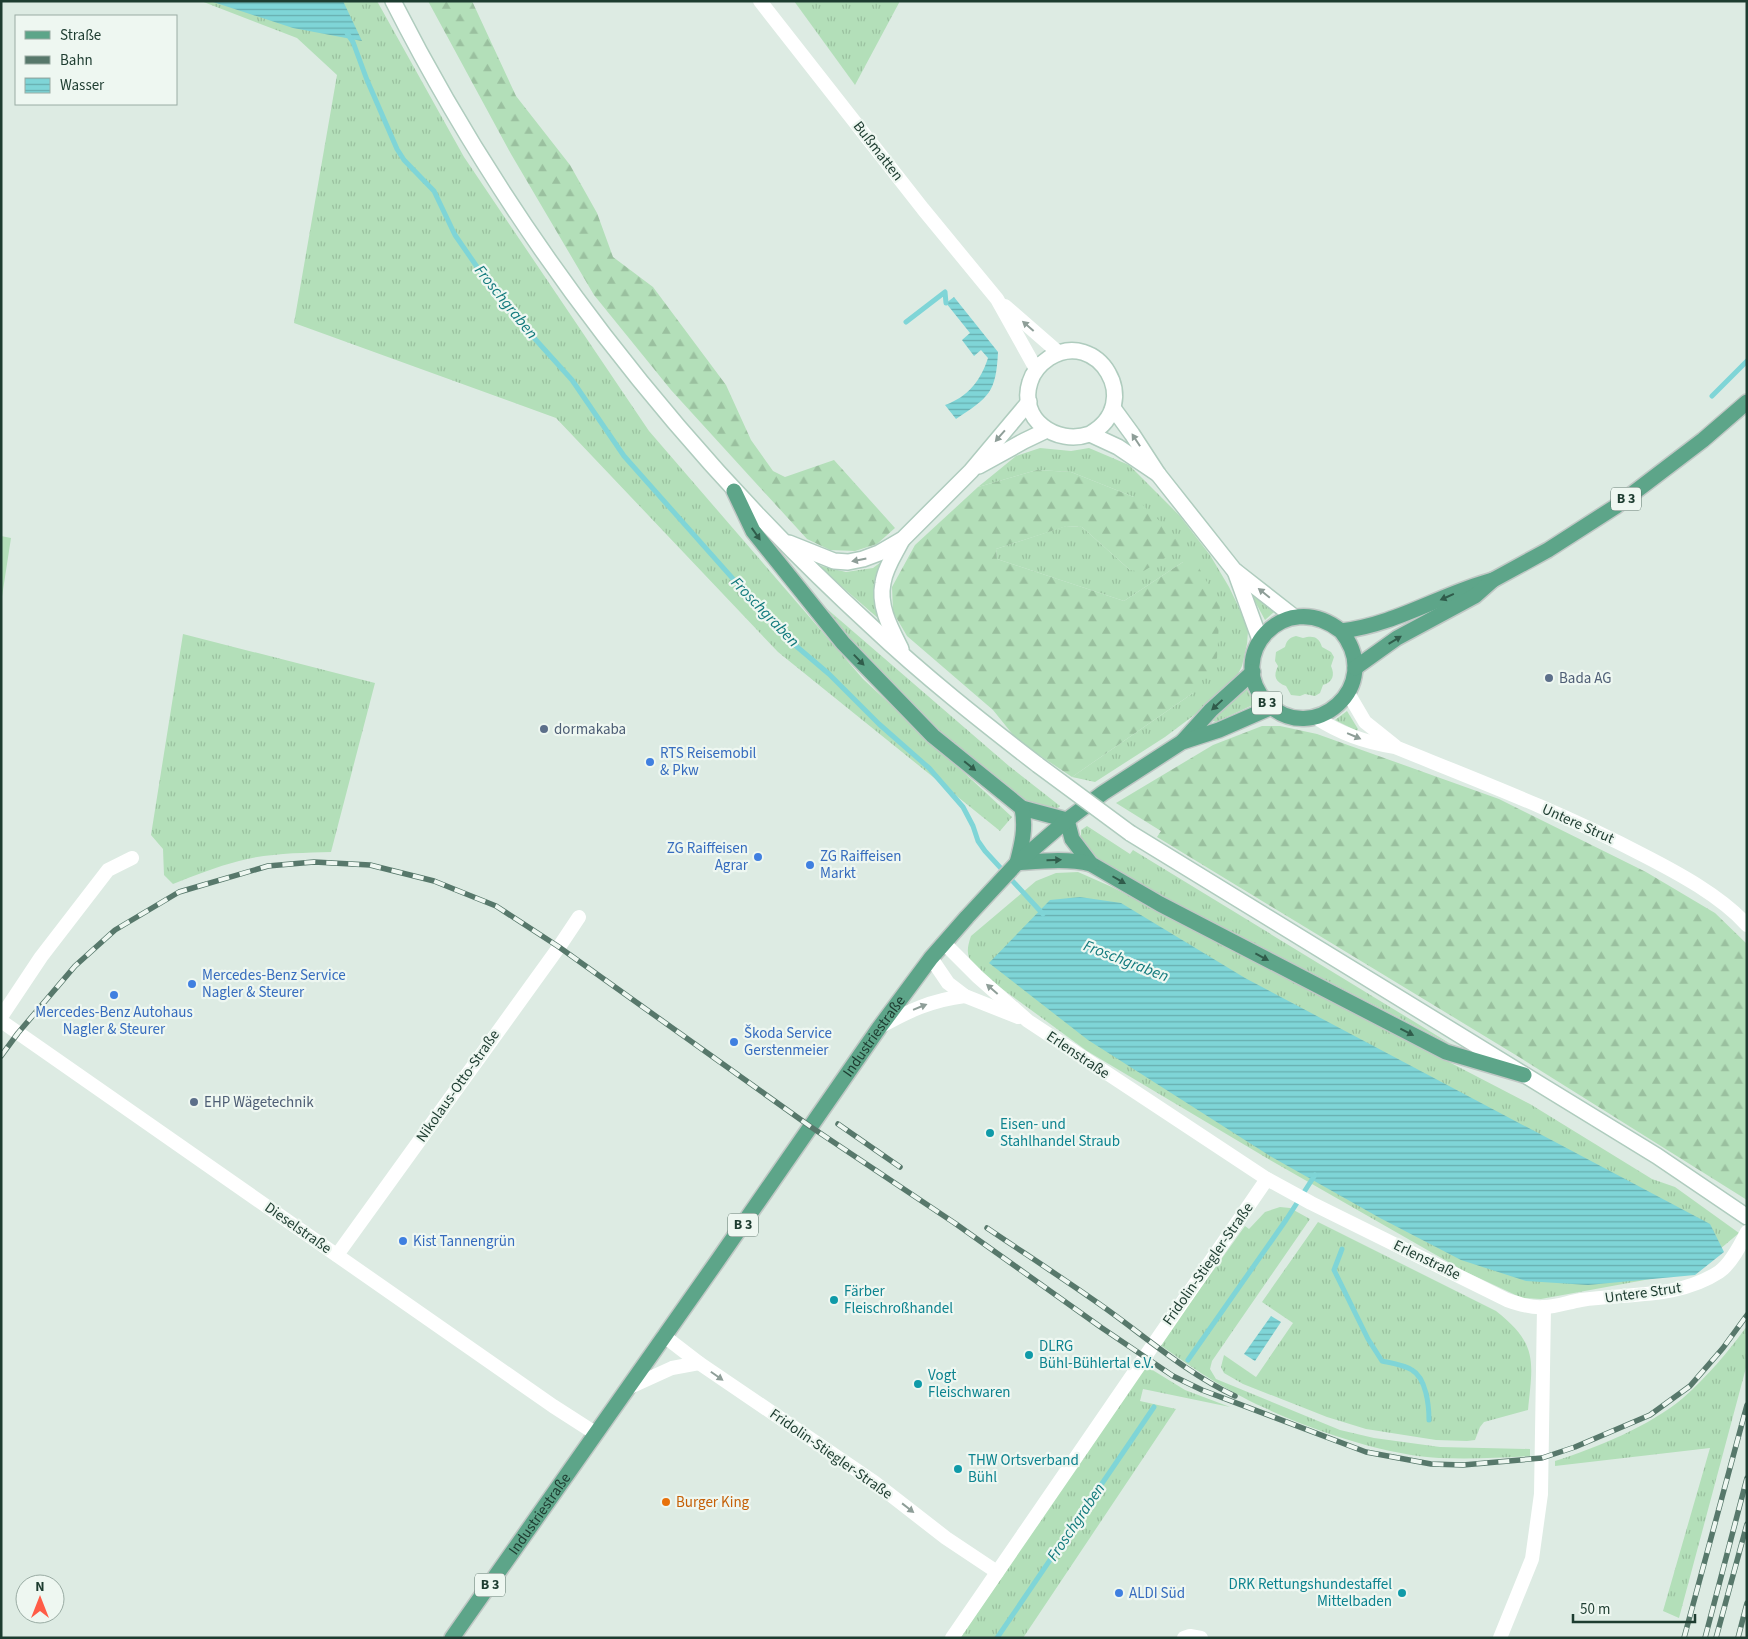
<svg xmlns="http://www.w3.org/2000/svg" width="1748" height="1639" font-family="'Source Sans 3',sans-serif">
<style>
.grass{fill:url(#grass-tufts)}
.forest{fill:url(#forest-firs)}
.garden{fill:#b3dfb9}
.water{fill:url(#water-rules)}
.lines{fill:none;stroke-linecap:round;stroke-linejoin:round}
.stream{stroke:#7fd5d7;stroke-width:5}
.secondary-casing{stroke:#afccbe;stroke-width:18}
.primary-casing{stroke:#c0c8c5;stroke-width:18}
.minor{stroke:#fff;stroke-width:14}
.secondary{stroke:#fff;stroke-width:15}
.primary{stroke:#5da589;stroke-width:15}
.rail-casing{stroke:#57786b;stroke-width:5.5}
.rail{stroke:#eef7f1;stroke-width:4;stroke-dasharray:11;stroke-linecap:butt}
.secondary-bridge-casing{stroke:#afccbe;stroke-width:18;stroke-linecap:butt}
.secondary-bridge{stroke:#fff;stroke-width:15}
.oneway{fill:#8e9e98}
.oneway2{fill:#305c4b}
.service-dot{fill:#5c6f8a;stroke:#eef7f1;stroke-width:2}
.shop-dot{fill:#3f7fe0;stroke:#eef7f1;stroke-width:2}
.culture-dot{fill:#0f9aa8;stroke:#eef7f1;stroke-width:2}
.food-dot{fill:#e8710a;stroke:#eef7f1;stroke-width:2}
.labels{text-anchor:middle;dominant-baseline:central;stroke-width:4.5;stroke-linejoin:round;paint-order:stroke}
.shield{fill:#eef7f1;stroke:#5c746a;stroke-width:1}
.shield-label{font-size:14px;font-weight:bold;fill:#1d3c30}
.street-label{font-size:15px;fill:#1d3c30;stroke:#eef7f1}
.service-label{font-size:15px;fill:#4e5e75;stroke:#eef7f1;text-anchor:start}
.shop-label{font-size:15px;fill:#366cbe;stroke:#eef7f1;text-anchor:start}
.culture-label{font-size:15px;fill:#0d838f;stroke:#eef7f1;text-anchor:start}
.food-label{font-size:15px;fill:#c56008;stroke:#eef7f1;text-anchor:start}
.water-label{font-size:16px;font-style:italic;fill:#127a7d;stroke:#eef7f1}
</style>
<defs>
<pattern id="grass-tufts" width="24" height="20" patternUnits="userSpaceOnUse" patternTransform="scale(1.25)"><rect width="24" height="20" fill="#b3dfb9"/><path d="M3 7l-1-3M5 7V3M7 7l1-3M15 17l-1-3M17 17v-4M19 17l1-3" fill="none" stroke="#9ac09f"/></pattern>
<pattern id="forest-firs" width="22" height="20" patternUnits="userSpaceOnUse" patternTransform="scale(1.25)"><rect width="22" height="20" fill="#b3dfb9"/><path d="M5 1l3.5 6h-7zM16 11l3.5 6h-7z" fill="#9ac09f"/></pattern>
<pattern id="water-rules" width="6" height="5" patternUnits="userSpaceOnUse" patternTransform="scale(1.25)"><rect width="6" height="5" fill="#7fd5d7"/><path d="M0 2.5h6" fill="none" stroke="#67aeaf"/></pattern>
</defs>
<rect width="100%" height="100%" fill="#ddebe3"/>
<g class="grass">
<polygon points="201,1 377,1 464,157 649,431 863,679 1012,817 1000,831 778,652 556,418 294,323 337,75 297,38"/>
<polygon points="794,1 900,1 855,85"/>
<polygon points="1040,448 1071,451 1089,448 1129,465 1179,515 1210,555 1229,587 1244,618 1248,631 1247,644 1242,666 1236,678 1209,704 1165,737 1095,782 1072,777 1193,693 1183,562 1124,601 997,559 996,549 1066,526 1082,527 1130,570 1134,497 1071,472 1037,470 978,487 1016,456"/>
<polygon points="889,556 876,574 874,597 879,619 817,565 846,572 873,568"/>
<polygon points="804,589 1009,766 1060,806 1051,814 1010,795 902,696"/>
<polygon points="1254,592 1274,612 1265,620 1251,594"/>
<path d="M183,634L375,683L331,852C302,853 268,853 239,861C216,867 195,875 173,884L164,875L163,849L151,835Z"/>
<path d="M1296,636L1303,638C1313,635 1319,637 1322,647L1331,652L1334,657L1331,666C1335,675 1333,682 1323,685L1320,693L1315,696L1305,694L1300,696L1291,695L1286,686C1275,682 1273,676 1278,666L1275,661L1276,652L1285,647C1287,640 1289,638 1296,636Z"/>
<polygon points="1245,689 1247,689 1255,704 1216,722 1213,721 1213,718"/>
<polygon points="1347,711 1358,729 1357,731 1335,720"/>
<polygon points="1087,826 1130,854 1133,850 1454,1046 1096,862 1081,839 1081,830"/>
<path d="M1078,872L1112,887L1530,1104L1652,1179L1675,1187L1739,1233L1694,1271L1541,1299L1522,1298L1464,1271L1270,1160L1087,1051L982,974C969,960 964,956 971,936L1036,881L1056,873Z"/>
<path d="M1280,1207L1290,1208L1310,1219L1212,1361L1210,1369L1216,1379L1340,1430L1374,1438L1440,1447L1530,1449V1456C1500,1458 1470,1459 1439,1458C1372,1454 1275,1418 1217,1383C1198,1372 1179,1358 1160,1345L1245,1226L1249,1229L1265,1212Z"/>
<path d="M1318,1222L1496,1311C1538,1344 1533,1361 1528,1410L1484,1422L1480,1427L1475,1440L1467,1441L1436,1440L1366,1429L1327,1417L1243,1384L1224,1373L1221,1367L1224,1355L1256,1377L1293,1323L1262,1302Z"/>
<path d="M1747,1326V1364L1679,1618L1663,1611L1710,1448L1555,1466V1461C1596,1448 1650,1426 1683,1398C1707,1377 1728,1352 1747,1326Z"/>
<polygon points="1146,1366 1185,1390 1230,1407 1143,1389 1140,1401 1176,1409 1023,1638 960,1638"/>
</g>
<g class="forest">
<polygon points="428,1 472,1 516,96 570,165 597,213 613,257 653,287 726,385 751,440 773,471 785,477 834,460 895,528 877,544 855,551 830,550 807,539 671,390 594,295 511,154"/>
<polygon points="1037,470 1071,472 1134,497 1180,540 1180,549 1142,572 1130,570 1082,527 1067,526 996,549 997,559 1124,601 1183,562 1199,568 1220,605 1217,658 1193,693 1072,777 1018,741 993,710 907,636 893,612 892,587 915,545 978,487"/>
<polygon points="1262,726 1280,726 1317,734 1499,799 1646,872 1715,913 1747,944 1747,1200 1519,1057 1157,837 1161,831 1116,803 1213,745"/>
</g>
<polygon class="garden" points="1,536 11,538 1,603"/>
<g class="water">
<polygon points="210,1 343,1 362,41 293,28"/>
<path d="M954,297L998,352C996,393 989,397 956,419L945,405C968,397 981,380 988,358L981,350L974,356L962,340L970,333L946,303Z"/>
<polygon points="1080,897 1121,903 1245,978 1710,1224 1724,1252 1695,1275 1588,1285 1526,1281 1461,1260 1380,1218 1270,1156 1088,1040 989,963 1050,900"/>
<polygon points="1271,1316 1281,1322 1255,1361 1244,1354"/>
</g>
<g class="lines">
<g class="stream">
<polyline points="347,33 353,42 367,80 397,149 404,160 434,191 455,235 500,300 572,380 624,456 782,634 829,674 879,724 929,768 963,807 973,826 978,841 985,851 1043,914"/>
<polyline points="906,322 945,292 946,303"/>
<polyline points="1712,396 1747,361"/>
<path d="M1342,1249L1334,1270L1368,1339L1382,1361C1391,1363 1404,1365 1412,1370C1426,1378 1429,1405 1429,1420"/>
<polyline points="1188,1360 1286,1220 1315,1175"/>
<polyline points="997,1638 1154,1407"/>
</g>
<defs>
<g id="secondary">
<path d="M393,1C512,236 678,449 871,626C924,676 981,721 1038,765"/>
<polyline points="1113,408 1132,434 1158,474 1234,570 1294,617"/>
<path d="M1090,434C1145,403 1097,327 1049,358C1040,364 1033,372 1030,382C1018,419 1056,446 1090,434L1118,447L1158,474"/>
<polyline points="979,466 1024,441 1047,430"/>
<polyline points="789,543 834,561 848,562 863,559 879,553 903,539 971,471 1029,402"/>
<polyline points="1235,571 1260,640"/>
<path d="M901,649C891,629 878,606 883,583C885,568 895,554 902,540"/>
<polyline points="1130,833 1657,1156 1747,1217"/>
</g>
<g id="primary">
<polyline points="734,491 753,531 843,643 933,736 1022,808 1067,820"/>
<path d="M1341,631C1386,686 1312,748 1267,703C1223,657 1284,586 1341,631C1395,625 1441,594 1493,580"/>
<polyline points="1355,668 1397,638 1475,596 1493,580 1548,550 1615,507 1703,440 1747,402"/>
<polyline points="1183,741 1211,710 1253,672"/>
<polyline points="1067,820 1072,839 1091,864 1160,904 1446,1052 1524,1075"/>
<path d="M1017,863C1042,861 1067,858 1091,864"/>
<path d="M1017,863C1022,844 1026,828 1022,808"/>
<path id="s1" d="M452,1638L718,1260L879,1028L931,958L967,917L1017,863L1067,820L1103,793L1182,742L1219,730L1272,707"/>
</g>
</defs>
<use href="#secondary" class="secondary-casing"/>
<use href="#primary" class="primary-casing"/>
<g class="minor">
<polyline points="760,1 923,209 997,299 1036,369"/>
<polyline points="1005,306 1059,353"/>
<polyline points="1348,693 1365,722 1395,746"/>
<path d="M1315,717C1339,733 1367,743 1395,747C1479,781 1563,813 1643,855C1678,873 1721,896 1747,925"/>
<path d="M944,943L978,977L1028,1021L1267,1179L1311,1203L1507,1300C1519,1304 1531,1308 1544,1307C1556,1307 1569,1302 1581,1300C1627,1293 1678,1299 1719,1272C1731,1264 1741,1244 1747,1232"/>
<polyline points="931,958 948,983 965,996 1018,1017"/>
<polyline points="1,1017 41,957 108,870 132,858"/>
<polyline points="1,1021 553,1406 595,1433"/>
<path d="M880,1027C908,1011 932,1000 965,996"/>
<polyline points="337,1255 559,947 579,917"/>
<polyline points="664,1336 699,1363 874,1482 946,1538 997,1572"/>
<polyline points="628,1388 672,1368 699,1363"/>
<polyline points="952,1638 1267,1179"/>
<polyline points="1184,1638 1190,1636 1201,1638"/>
<polyline points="1500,1638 1532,1559 1541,1494 1544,1307"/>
</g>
<use href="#secondary" class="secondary"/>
<use href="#primary" class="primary"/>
<defs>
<g id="rail">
<polyline points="1,1056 18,1033 75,966 115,930 179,892 268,866 314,862 370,865 434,881 496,906 559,947 811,1127 956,1224 1102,1328 1173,1376 1202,1390 1366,1452 1431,1464 1463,1465 1542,1458 1575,1447 1650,1415 1690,1386 1723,1348 1747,1315"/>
<polyline points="838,1124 900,1167"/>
<path d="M987,1228C1027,1255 1067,1281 1105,1308C1147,1338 1188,1374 1235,1396"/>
<polyline points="1684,1638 1747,1405"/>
<polyline points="1705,1638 1747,1478"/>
<polyline points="1716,1638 1747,1524"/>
<polyline points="1738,1638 1747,1603"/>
</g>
</defs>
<use href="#rail" class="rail-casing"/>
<use href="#rail" class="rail"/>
<defs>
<polyline id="secondary-bridge" points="1038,765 1130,833"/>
</defs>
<use href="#secondary-bridge" class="secondary-bridge-casing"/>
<use href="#secondary-bridge" class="secondary-bridge"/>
</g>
<defs><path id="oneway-solid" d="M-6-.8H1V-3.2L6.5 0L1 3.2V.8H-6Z" transform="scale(1.25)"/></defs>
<g class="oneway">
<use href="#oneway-solid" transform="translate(1028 326) rotate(-139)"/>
<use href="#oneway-solid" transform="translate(1000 436) rotate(131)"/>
<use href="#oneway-solid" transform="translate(1136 440) rotate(-123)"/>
<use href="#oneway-solid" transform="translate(859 560) rotate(169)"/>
<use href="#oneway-solid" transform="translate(1264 593) rotate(-141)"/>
<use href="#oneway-solid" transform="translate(1354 736) rotate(23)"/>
<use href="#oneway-solid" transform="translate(992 989) rotate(-139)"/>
<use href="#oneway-solid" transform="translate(920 1007) rotate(-22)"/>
<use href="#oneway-solid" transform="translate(717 1376) rotate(35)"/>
<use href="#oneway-solid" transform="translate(908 1508) rotate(38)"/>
</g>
<g class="oneway2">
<use href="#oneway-solid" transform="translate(756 534) rotate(55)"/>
<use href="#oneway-solid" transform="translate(1447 597) rotate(156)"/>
<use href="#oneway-solid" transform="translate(1395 640) rotate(-31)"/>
<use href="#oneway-solid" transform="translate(859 660) rotate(46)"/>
<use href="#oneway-solid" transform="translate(1217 705) rotate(137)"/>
<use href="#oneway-solid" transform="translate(970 766) rotate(39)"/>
<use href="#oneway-solid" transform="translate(1054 860) rotate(-1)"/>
<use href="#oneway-solid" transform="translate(1119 880) rotate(30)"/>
<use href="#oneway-solid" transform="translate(1262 957) rotate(28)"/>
<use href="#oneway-solid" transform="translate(1407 1032) rotate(27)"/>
</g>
<g class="service-dot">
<circle cx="1549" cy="678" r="5"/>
<circle cx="544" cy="729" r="5"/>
<circle cx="194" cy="1102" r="5"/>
</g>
<g class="shop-dot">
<circle cx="650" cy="762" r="5"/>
<circle cx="758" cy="857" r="5"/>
<circle cx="810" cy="865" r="5"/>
<circle cx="192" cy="984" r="5"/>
<circle cx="114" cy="995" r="5"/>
<circle cx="734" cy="1042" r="5"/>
<circle cx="403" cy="1241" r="5"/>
<circle cx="1119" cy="1593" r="5"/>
</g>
<g class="culture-dot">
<circle cx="990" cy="1133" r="5"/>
<circle cx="834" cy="1300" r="5"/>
<circle cx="1029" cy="1355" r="5"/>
<circle cx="918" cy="1384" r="5"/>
<circle cx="958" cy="1469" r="5"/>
<circle cx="1402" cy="1593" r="5"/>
</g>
<circle class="food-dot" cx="666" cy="1502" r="5"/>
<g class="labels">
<g class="shield">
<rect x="1611" y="487.5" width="30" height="23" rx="4"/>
<rect x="1252" y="691.5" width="30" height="23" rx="4"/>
<rect x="728" y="1213.5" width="30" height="23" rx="4"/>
<rect x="475" y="1573.5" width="30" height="23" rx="4"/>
</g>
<g class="shield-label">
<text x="1626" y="499">B 3</text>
<text x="1267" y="703">B 3</text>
<text x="743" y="1225">B 3</text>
<text x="490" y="1585">B 3</text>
</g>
<g class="street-label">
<text transform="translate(878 151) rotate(52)">Bußmatten</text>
<text transform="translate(1578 824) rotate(24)">Untere Strut</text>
<text stroke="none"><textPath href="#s1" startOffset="735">Industriestraße</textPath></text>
<text transform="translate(1078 1055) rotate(34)">Erlenstraße</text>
<text transform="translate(458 1086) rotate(-55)">Nikolaus-Otto-Straße</text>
<text transform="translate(298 1228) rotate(35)">Dieselstraße</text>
<text transform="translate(1427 1260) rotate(26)">Erlenstraße</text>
<text transform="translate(1208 1264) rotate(-55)">Fridolin-Stiegler-Straße</text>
<text transform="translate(1643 1293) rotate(-8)">Untere Strut</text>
<text transform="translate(831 1454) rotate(35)">Fridolin-Stiegler-Straße</text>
<text stroke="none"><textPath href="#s1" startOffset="152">Industriestraße</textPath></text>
</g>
<g class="service-label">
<text x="1559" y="678">Bada AG</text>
<text x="554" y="729">dormakaba</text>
<text x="204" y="1102">EHP Wägetechnik</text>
</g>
<g class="shop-label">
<text x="660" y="753">RTS Reisemobil<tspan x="660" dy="17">&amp; Pkw</tspan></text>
<text x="748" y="848" text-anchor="end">ZG Raiffeisen<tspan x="748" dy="17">Agrar</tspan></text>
<text x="820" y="856">ZG Raiffeisen<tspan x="820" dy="17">Markt</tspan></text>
<text x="202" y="975">Mercedes-Benz Service<tspan x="202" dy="17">Nagler &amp; Steurer</tspan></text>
<text x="114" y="1012" text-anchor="middle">Mercedes-Benz Autohaus<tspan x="114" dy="17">Nagler &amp; Steurer</tspan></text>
<text x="744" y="1033">Škoda Service<tspan x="744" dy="17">Gerstenmeier</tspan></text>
<text x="413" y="1241">Kist Tannengrün</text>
<text x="1129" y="1593">ALDI Süd</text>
</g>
<g class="culture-label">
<text x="1000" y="1124">Eisen- und<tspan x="1000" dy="17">Stahlhandel Straub</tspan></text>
<text x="844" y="1291">Färber<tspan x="844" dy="17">Fleischroßhandel</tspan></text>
<text x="1039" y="1346">DLRG<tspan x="1039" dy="17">Bühl-Bühlertal e.V.</tspan></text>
<text x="928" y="1375">Vogt<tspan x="928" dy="17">Fleischwaren</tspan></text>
<text x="968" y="1460">THW Ortsverband<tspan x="968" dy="17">Bühl</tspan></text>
<text x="1392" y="1584" text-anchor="end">DRK Rettungshundestaffel<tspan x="1392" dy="17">Mittelbaden</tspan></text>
</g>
<g class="food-label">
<text x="676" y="1502">Burger King</text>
</g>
<g class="water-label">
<text transform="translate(506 302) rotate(51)">Froschgraben</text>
<text transform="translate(765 612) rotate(46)">Froschgraben</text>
<text transform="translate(1126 961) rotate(21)">Froschgraben</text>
<text transform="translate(1076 1522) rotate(-56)">Froschgraben</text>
</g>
</g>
<rect width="1748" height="1639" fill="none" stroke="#1d3c30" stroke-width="5"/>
<rect x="15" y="15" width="162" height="90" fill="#eef7f1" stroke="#9aaca4"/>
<rect x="25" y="31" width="25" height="8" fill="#5da589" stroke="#9aaca4"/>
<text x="60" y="40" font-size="15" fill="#1d3c30">Straße</text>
<rect x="25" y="56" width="25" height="8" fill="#57786b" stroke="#9aaca4"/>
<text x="60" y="65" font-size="15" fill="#1d3c30">Bahn</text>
<rect x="25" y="78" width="25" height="15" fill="url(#water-rules)" stroke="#9aaca4"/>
<text x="60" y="90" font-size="15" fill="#1d3c30">Wasser</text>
<g transform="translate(40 1599)"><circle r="24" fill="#eef7f1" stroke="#9aaca4"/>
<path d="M0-4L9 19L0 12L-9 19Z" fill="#ff5c47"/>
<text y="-8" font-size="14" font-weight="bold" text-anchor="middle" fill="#1d3c30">N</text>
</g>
<path d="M1573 1614v8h122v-8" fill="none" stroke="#1d3c30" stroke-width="2.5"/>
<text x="1580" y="1614" font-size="15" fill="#1d3c30" stroke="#eef7f1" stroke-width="4" paint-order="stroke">50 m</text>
</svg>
